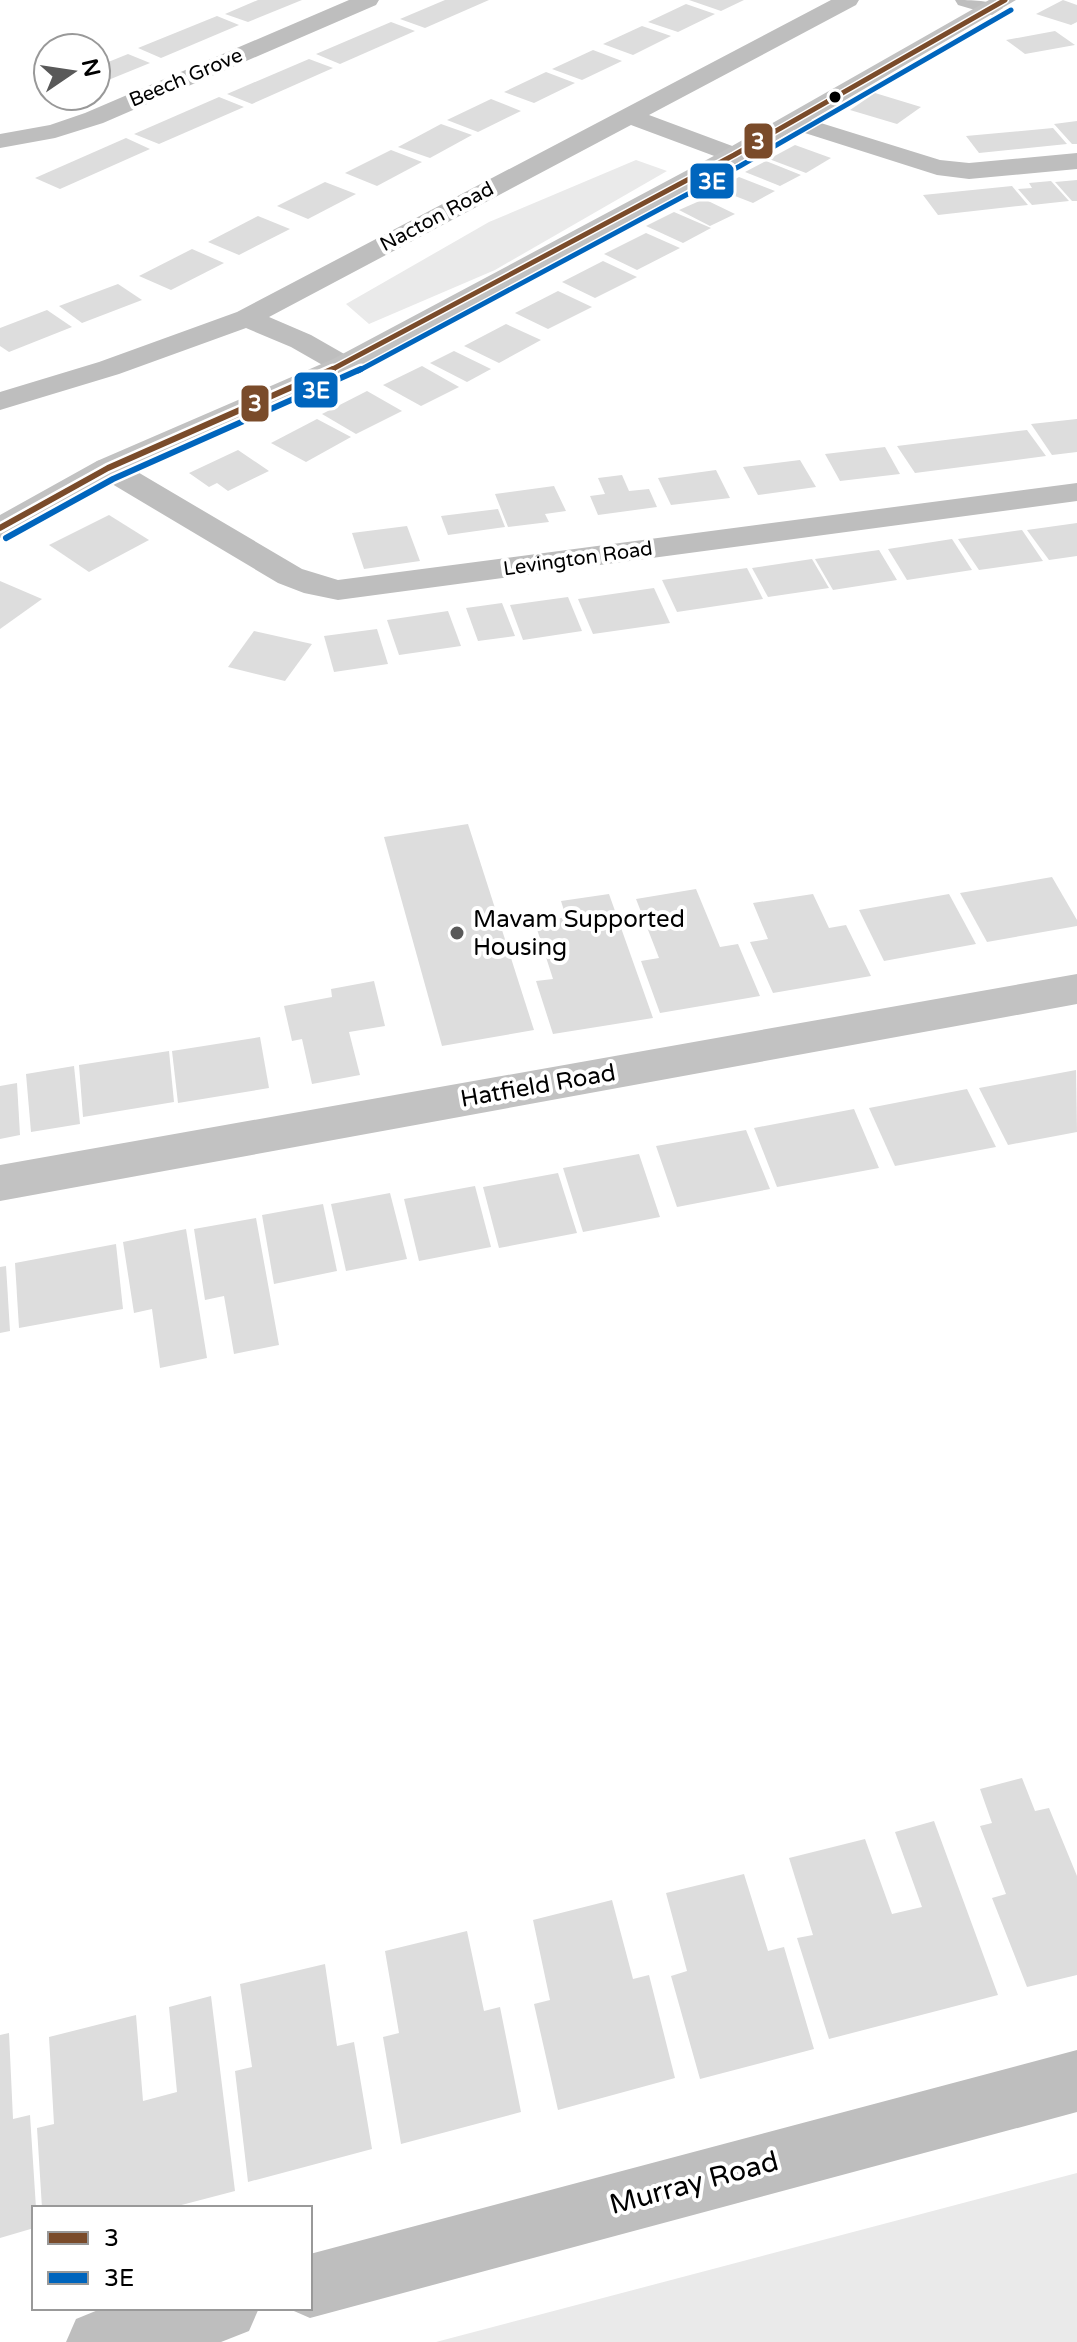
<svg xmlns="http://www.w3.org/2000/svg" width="1077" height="2342" font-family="'Varela Round',sans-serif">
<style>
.green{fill:#eaeaea}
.building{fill:#ddd}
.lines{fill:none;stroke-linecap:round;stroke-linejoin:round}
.street{fill:#bebebe;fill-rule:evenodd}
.secondary{fill:#c2c2c2;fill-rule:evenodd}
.bus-1-far1-casing{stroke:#fff;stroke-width:8}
.bus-1-casing{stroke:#fff;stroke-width:11}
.bus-2-far1-casing{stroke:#fff;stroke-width:8}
.bus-2-casing{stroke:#fff;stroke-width:11}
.bus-1-far1{stroke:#7a4b2a;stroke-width:5}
.bus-1{stroke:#7a4b2a;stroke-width:6}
.bus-2-far1{stroke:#0065bd;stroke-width:5}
.bus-2{stroke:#0065bd;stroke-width:6}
.bus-dot{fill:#000;stroke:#fff;stroke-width:3}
.poi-dot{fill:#595959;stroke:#fff;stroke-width:3}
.labels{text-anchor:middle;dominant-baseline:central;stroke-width:8;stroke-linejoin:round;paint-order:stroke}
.far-street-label{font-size:20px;fill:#000;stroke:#fff}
.poi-label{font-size:24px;fill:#000;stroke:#fff;text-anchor:start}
.street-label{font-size:24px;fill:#000;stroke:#fff}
.near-street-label{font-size:28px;fill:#000;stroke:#fff}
.line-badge{stroke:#fff;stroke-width:3}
.badge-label{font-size:22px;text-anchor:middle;font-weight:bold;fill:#fff}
</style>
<rect width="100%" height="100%" fill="#fff"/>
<g class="green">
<polygon points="636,160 667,171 495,270 369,324 346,304 489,222"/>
<polygon points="1077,2173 1077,2342 436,2342"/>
</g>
<g class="building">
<polygon points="258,0 302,0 248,22 225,14"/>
<polygon points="445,0 489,0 425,28 400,19"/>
<polygon points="689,0 744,0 721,11"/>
<polygon points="1063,0 1077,5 1077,22 1071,25 1036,14"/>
<polygon points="686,4 715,14 678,32 648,22"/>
<polygon points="217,16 239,25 161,58 138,48"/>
<polygon points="391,22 415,31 340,64 316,54"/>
<polygon points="642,26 671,36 633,55 603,44"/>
<polygon points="1055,31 1075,45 1025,54 1006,40"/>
<polygon points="593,50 622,61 582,80 552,69"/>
<polygon points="128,54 150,63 96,85 96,67"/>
<polygon points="309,59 333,68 252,104 227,94"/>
<polygon points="546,72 575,83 534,103 504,92"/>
<polygon points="875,93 921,107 897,124 850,110"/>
<polygon points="219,97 244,107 159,144 134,134"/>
<polygon points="491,99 521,111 478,132 447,120"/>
<polygon points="1077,121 1077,144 1072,144 1054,124"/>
<polygon points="441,124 472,135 430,158 398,147"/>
<polygon points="1053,128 1067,144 979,153 966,136"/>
<polygon points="126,138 150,149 60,189 35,178"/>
<polygon points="795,145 831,158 806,173 769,159"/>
<polygon points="391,150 422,162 377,186 345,173"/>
<polygon points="766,161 801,175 780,186 745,172"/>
<polygon points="739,177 775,191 753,203 717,189"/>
<polygon points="1077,180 1077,201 1072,201 1055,182"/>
<polygon points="1051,181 1069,201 1032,205 1018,189 1032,188 1029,183"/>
<polygon points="325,182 356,194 308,219 277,206"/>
<polygon points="1012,186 1028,205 938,215 923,195"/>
<polygon points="704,199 735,214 710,226 679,210"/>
<polygon points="674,212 711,228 683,243 646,226"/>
<polygon points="258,216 290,229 239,255 208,242"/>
<polygon points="646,233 680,248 637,270 604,254"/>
<polygon points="192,249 224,263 171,290 139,276"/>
<polygon points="603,261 637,277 595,298 562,282"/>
<polygon points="118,284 142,300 82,323 59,306"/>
<polygon points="558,291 592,307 548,329 515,313"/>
<polygon points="47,310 72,327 9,352 0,346 0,328"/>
<polygon points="506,324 541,340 499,363 464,346"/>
<polygon points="454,351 491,369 467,382 430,363"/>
<polygon points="422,366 459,387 421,406 383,385"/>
<polygon points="367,391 402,411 356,434 322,414"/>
<polygon points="317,419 351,437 306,462 271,443"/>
<polygon points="1077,419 1077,452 1052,455 1031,424"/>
<polygon points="1027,430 1046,456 915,473 897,446"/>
<polygon points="885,447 900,474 840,481 825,454"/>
<polygon points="238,450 269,471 228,491 217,483 209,487 189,473"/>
<polygon points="800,460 816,487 758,495 743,467"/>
<polygon points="716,470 730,498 671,505 658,478"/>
<polygon points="622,475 629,491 649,489 657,507 598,515 590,496 605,494 598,478"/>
<polygon points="554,486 566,511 545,514 549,522 508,527 495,494"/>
<polygon points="498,509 505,527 448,535 441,516"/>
<polygon points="109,515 149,540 89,572 49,545"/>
<polygon points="1077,523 1077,556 1049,560 1027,530"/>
<polygon points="407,526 420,561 364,569 352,533"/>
<polygon points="1022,530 1043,561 979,570 958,539"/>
<polygon points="952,539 972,570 907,580 888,549"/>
<polygon points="879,550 897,580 833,590 815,559"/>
<polygon points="812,559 829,588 768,597 752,568"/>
<polygon points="747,568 763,599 677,612 662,580"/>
<polygon points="0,581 42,599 0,629"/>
<polygon points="654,588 670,623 593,634 578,599"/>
<polygon points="568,597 582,631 523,640 510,605"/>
<polygon points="502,603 515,636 478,641 466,608"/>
<polygon points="448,611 461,646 399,655 387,620"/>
<polygon points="377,629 388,664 334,672 324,636"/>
<polygon points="254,631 312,644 285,681 228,667"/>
<polygon points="468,824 534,1030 442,1046 384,837"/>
<polygon points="1052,877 1077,920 1077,926 987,942 960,893"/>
<polygon points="696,889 720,947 738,944 760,996 660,1013 641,961 659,958 636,899"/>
<polygon points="609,894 653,1018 553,1034 536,981 553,979 535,923 566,917 561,901"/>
<polygon points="813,894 829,928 846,925 871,976 773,993 750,942 768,939 753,903"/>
<polygon points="949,894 976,944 884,961 859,910"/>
<polygon points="374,981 385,1026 349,1032 360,1075 312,1084 302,1039 292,1041 284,1006 332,997 331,989"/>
<polygon points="260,1037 269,1088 178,1103 172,1051"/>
<polygon points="169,1051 174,1102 83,1117 79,1065"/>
<polygon points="74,1066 80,1124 31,1132 26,1074"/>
<polygon points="1076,1070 1077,1132 1008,1145 979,1088"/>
<polygon points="17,1083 20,1135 0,1139 0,1086"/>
<polygon points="967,1089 996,1147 895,1166 869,1108"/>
<polygon points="854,1109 879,1168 777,1187 754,1128"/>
<polygon points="746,1130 770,1189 677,1207 656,1146"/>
<polygon points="639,1154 660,1217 583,1232 563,1168"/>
<polygon points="558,1173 577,1233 499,1248 483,1187"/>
<polygon points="475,1186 491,1247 419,1261 404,1199"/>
<polygon points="390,1193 407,1259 346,1271 331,1204"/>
<polygon points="323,1204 337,1271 274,1284 262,1215"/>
<polygon points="256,1218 279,1345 234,1354 224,1296 205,1300 194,1229"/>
<polygon points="186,1229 207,1358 160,1368 152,1309 134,1313 123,1242"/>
<polygon points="116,1244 123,1309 19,1328 15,1263"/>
<polygon points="6,1266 10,1331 0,1333 0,1267"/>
<polygon points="1022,1778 1035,1811 1049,1808 1077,1876 1077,1975 1027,1987 992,1898 1006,1894 980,1826 992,1823 980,1789"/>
<polygon points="934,1821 998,1995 829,2039 797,1938 813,1935 789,1858 865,1839 892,1914 922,1907 895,1832"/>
<polygon points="744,1874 768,1951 784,1947 814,2049 700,2079 671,1976 687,1971 666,1893"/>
<polygon points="612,1900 633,1979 649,1975 675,2078 558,2110 534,2004 550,2000 533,1920"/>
<polygon points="467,1931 484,2011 500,2007 521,2112 401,2144 383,2037 399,2033 385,1951"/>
<polygon points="325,1964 337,2046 354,2042 372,2149 248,2182 235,2071 252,2067 240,1984"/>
<polygon points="211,1996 235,2191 170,2208 42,2208 37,2128 54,2124 49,2037 136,2015 143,2101 177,2092 169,2007"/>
<polygon points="9,2033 13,2119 30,2115 36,2208 34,2208 34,2228 0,2238 0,2035"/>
</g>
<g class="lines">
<g class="street">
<polygon points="349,0 379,0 376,5 103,123 55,138 0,148 0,134 50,125 85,113"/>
<polygon points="831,0 859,0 856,5 649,115 743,150 746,155 743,160 725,160 631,125 269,317 311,335 353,359 357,365 353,371 343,374 333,371 291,347 246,328 119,374 0,410 0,392 99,362 237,312"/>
<path d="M955,0C971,0 992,0 1003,8L992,15L958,5Z"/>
<polygon points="795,115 940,160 969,163 1077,153 1077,169 969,179 937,175 786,127 783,122 786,117"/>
<polygon points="108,459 119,461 302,569 338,580 1077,483 1077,501 338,600 304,593 278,583 97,475 93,468 97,461"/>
<polygon points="1077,2050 1077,2112 310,2318 287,2308 310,2308 310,2254"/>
<polygon points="103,2308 259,2308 249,2331 221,2342 66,2342 76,2319"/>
</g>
<g class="secondary">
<polygon points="989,0 1016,0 743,160 353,371 119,475 11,535 0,538 0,515 97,461 333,359 725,150"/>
<polygon points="1077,974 1077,1004 0,1201 0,1165"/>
</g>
<defs>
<polyline id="bus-1-far1" points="329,371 734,155 1005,0"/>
<polyline id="bus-1" points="0,528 108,468 333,369"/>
<polyline id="bus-2-far1" points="358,371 740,166 1011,10"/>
<polyline id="bus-2" points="6,538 113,479 361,369"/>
</defs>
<use href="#bus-1-far1" class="bus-1-far1-casing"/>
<use href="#bus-1" class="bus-1-casing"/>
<use href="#bus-2-far1" class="bus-2-far1-casing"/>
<use href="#bus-2" class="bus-2-casing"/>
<use href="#bus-1-far1" class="bus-1-far1"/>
<use href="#bus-1" class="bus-1"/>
<use href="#bus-2-far1" class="bus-2-far1"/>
<use href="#bus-2" class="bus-2"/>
</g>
<circle class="bus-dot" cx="835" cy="97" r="7"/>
<circle class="poi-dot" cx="457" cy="933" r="8"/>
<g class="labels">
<g class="far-street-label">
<text transform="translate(186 78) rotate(-23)">Beech Grove</text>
<text transform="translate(437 217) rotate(-28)">Nacton Road</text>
<text transform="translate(578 559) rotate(-8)">Levington Road</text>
</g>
<g class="poi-label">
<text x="473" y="919">Mavam Supported<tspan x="473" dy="28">Housing</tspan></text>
</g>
<g class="street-label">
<text transform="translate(538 1086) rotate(-10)">Hatfield Road</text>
</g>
<g class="near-street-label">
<text transform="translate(694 2183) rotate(-15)">Murray Road</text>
</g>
</g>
<g class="line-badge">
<rect x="743" y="122" width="31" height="38" rx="8" fill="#7a4b2a"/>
<rect x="689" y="162" width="46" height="38" rx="8" fill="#0065bd"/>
<rect x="293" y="371" width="46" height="38" rx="8" fill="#0065bd"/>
<rect x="240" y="384" width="30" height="39" rx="8" fill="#7a4b2a"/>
</g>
<g class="badge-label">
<text x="758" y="149">3</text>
<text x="712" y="189">3E</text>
<text x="316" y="398">3E</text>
<text x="255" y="411">3</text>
</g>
<rect x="32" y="2206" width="280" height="104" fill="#ffffff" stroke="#999999" stroke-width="2"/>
<rect x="48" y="2232" width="40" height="12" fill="#7a4b2a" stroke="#999999" stroke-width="2"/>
<text x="104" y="2246" font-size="24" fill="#000000">3</text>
<rect x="48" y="2272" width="40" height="12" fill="#0065bd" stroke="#999999" stroke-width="2"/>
<text x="104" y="2286" font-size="24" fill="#000000">3E</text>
<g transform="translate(72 72) rotate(77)"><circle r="38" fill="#ffffff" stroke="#999999" stroke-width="2"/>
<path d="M0-6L14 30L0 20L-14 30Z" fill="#595959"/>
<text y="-12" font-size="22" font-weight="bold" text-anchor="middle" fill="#000000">N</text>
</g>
</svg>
